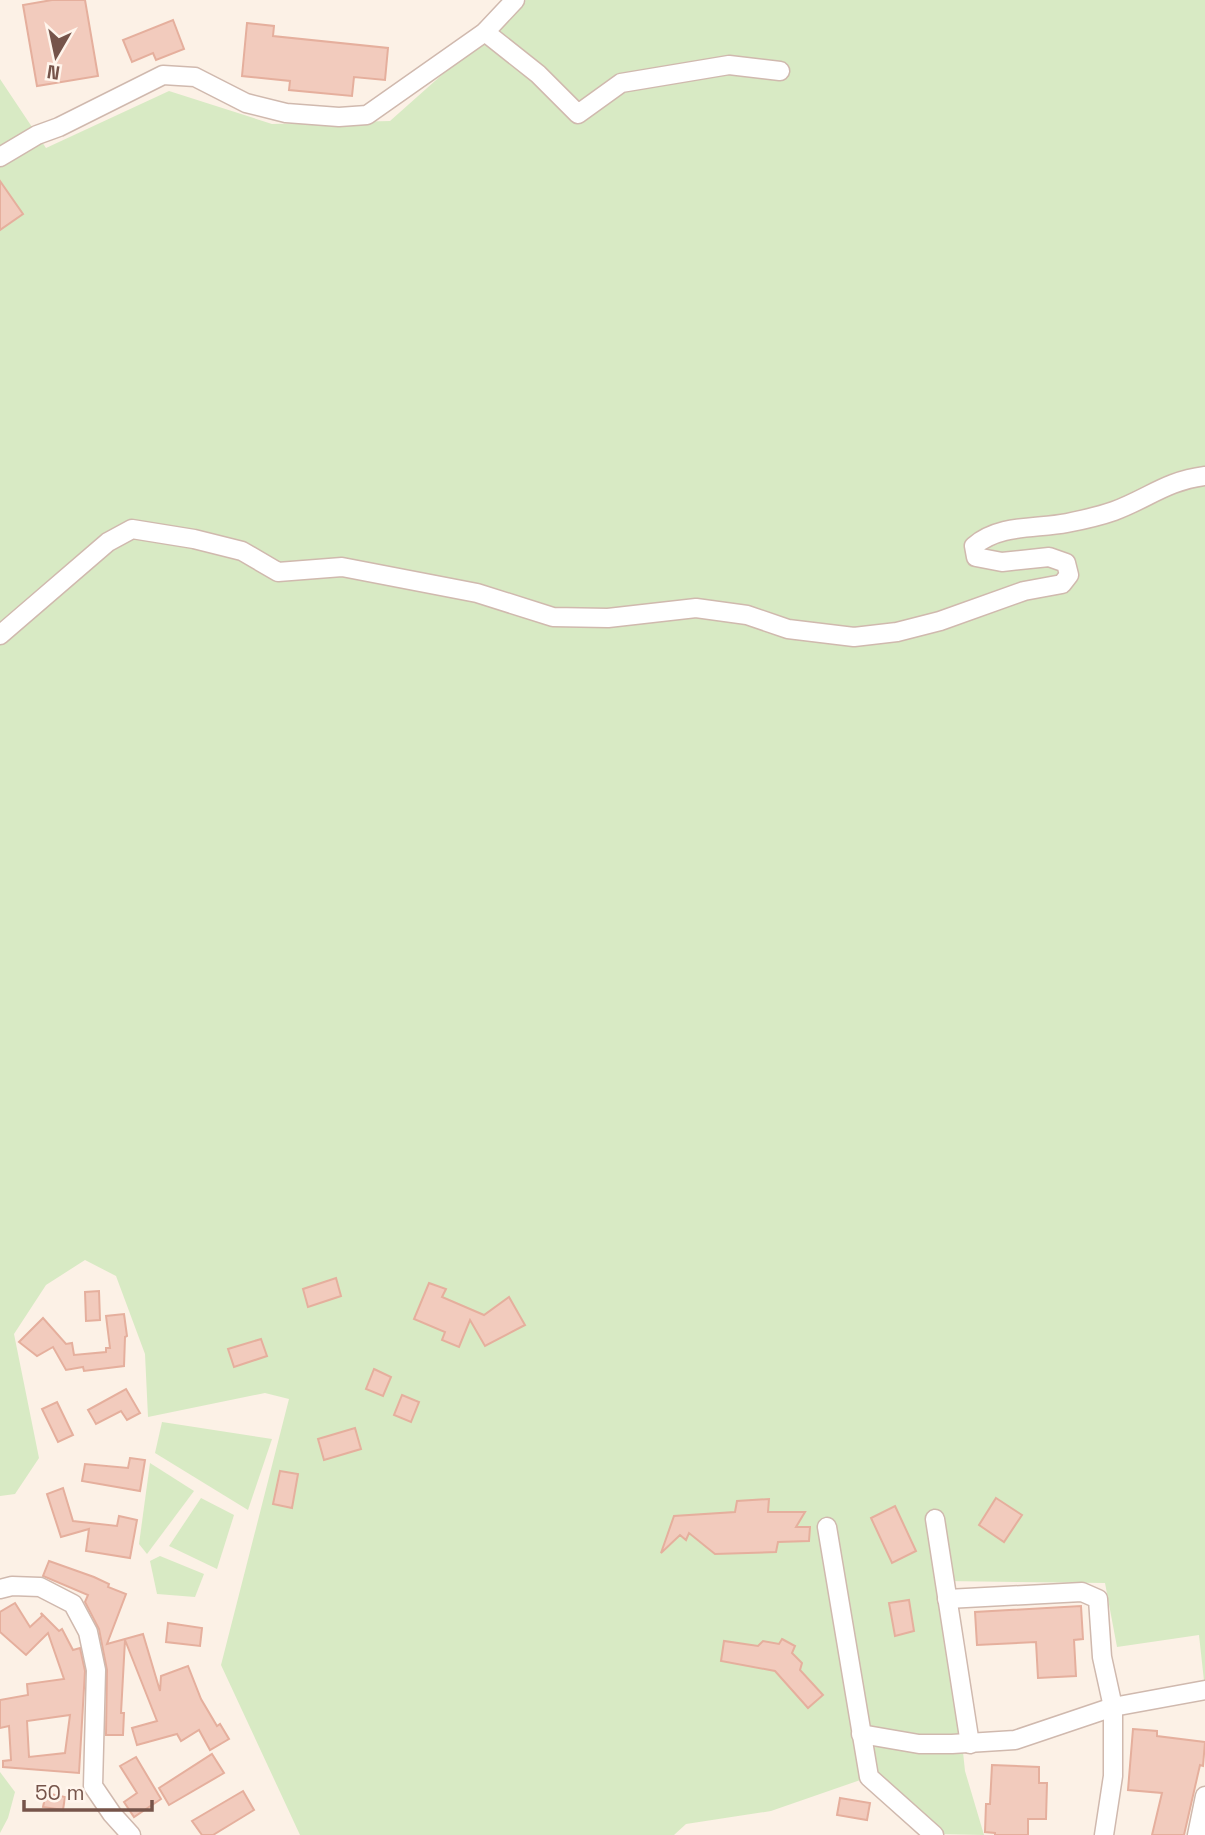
<svg xmlns="http://www.w3.org/2000/svg" width="1205" height="1835" font-family="'Space Grotesk',sans-serif">
<style>
.green{fill:#d8eac4}
.building{fill:#f2cbbd;stroke:#e5af9d;stroke-width:2;fill-rule:evenodd}
.lines{fill:none;stroke-linecap:round;stroke-linejoin:round}
.minor-casing{stroke:#d0b9ae;stroke-width:21}
.minor{stroke:#fff;stroke-width:18}
</style>
<rect width="100%" height="100%" fill="#fcf1e6"/>
<g class="green">
<polygon points="526,0 1205,0 1205,1690 1199,1635 1117,1647 1105,1583 945,1581 965,1771 984,1835 941,1834 869,1777 771,1811 686,1824 674,1835 300,1835 221,1665 289,1399 265,1393 148,1417 145,1354 116,1276 85,1260 46,1285 14,1334 39,1458 15,1494 0,1496 0,79 46,148 169,91 272,124 390,121"/>
<polygon points="162,1422 272,1439 248,1510 155,1453"/>
<polygon points="150,1463 194,1491 147,1554 139,1544"/>
<polygon points="201,1498 234,1515 217,1569 169,1546"/>
<polygon points="160,1556 204,1574 195,1597 157,1594 150,1561"/>
<polygon points="0,1772 15,1792 8,1818 0,1833"/>
</g>
<g class="building">
<polygon points="52,0 85,0 98,76 37,86 23,5"/>
<polygon points="173,20 184,49 156,60 153,53 132,62 123,40"/>
<polygon points="247,23 274,26 273,36 388,48 385,80 354,77 352,96 289,90 290,81 242,76"/>
<polygon points="0,181 23,214 0,230"/>
<polygon points="336,1278 341,1296 308,1307 303,1289"/>
<polygon points="429,1283 446,1289 442,1297 484,1315 509,1297 525,1325 485,1346 470,1320 459,1347 442,1340 445,1332 414,1319"/>
<polygon points="99,1291 100,1320 86,1321 85,1292"/>
<polygon points="124,1314 127,1336 125,1337 124,1366 84,1371 83,1367 66,1370 53,1347 37,1356 19,1342 43,1318 66,1344 72,1343 74,1355 106,1352 106,1348 110,1348 106,1316"/>
<polygon points="261,1339 267,1356 234,1367 228,1349"/>
<polygon points="374,1369 391,1377 383,1396 366,1389"/>
<polygon points="126,1389 140,1413 127,1420 121,1411 96,1424 88,1410"/>
<polygon points="402,1395 419,1402 411,1422 394,1415"/>
<polygon points="57,1402 73,1435 58,1442 42,1409"/>
<polygon points="355,1428 361,1449 324,1460 318,1439"/>
<polygon points="130,1458 145,1460 140,1491 82,1481 85,1464 128,1468"/>
<polygon points="280,1471 298,1474 292,1508 273,1504"/>
<polygon points="63,1488 73,1521 117,1526 119,1516 137,1520 130,1558 86,1551 89,1529 61,1537 47,1494"/>
<polygon points="996,1498 1022,1515 1004,1542 979,1525"/>
<polygon points="769,1499 768,1512 805,1512 796,1527 810,1527 809,1541 778,1542 776,1552 715,1554 689,1533 686,1540 680,1535 661,1553 674,1516 735,1512 737,1501"/>
<polygon points="895,1506 916,1551 892,1563 871,1518"/>
<polygon points="49,1561 94,1577 109,1584 108,1587 126,1594 107,1644 143,1634 160,1691 161,1676 188,1666 201,1699 217,1726 220,1724 229,1739 210,1750 199,1730 181,1741 177,1734 137,1745 132,1728 157,1721 125,1640 121,1713 124,1713 123,1735 106,1735 107,1670 99,1629 85,1602 88,1595 43,1576"/>
<polygon points="909,1600 914,1631 895,1636 889,1603"/>
<path d="M15,1603L30,1627L42,1616L41,1613L59,1631L62,1629L73,1650L80,1648L85,1671L79,1773L3,1767V1761L11,1760L9,1726L0,1728V1700L28,1695L27,1684L64,1679L48,1633L26,1655L0,1632V1612ZM70,1715L65,1753L29,1757L27,1721Z"/>
<polygon points="1081,1606 1083,1639 1074,1640 1076,1676 1038,1678 1036,1642 977,1645 975,1612"/>
<polygon points="168,1623 202,1628 200,1646 166,1642"/>
<polygon points="782,1639 795,1646 792,1653 802,1663 800,1670 823,1695 808,1708 775,1671 721,1661 724,1641 758,1646 763,1641 779,1644"/>
<polygon points="1133,1729 1157,1731 1157,1736 1205,1742 1203,1766 1200,1765 1184,1835 1152,1835 1162,1793 1128,1790"/>
<polygon points="212,1754 224,1773 169,1805 159,1788"/>
<polygon points="136,1757 161,1799 134,1817 124,1802 137,1793 120,1766"/>
<polygon points="992,1765 1039,1767 1039,1783 1047,1783 1046,1819 1028,1819 1028,1835 995,1835 995,1833 985,1832 986,1804 990,1804"/>
<polygon points="243,1791 254,1810 213,1835 202,1835 192,1821"/>
<polygon points="46,1793 65,1797 63,1810 43,1807"/>
<polygon points="840,1798 870,1803 867,1820 837,1815"/>
</g>
<g class="lines">
<defs>
<g id="minor">
<polyline points="485,32 538,74 578,114 621,83 729,65 780,71"/>
<polyline points="0,157 37,135 59,127 163,75 195,77 246,103 286,113 339,117 367,115 485,32 515,0"/>
<path d="M0,635L108,542L132,529L194,539L242,551L278,572L342,567L477,593L553,617L608,618L696,608L747,615L788,629L854,637L897,632L940,621L1024,591L1062,584L1069,575L1066,563L1049,557L1002,562L976,557L974,546C1000,524 1035,529 1067,523C1082,520 1100,516 1114,511C1149,498 1166,481 1205,476"/>
<polyline points="935,1519 970,1744"/>
<polyline points="827,1527 869,1777 934,1835"/>
<polyline points="0,1589 12,1586 40,1587 73,1604 88,1632 96,1670 93,1786 112,1814 131,1835"/>
<polyline points="947,1599 1082,1592 1098,1599 1102,1657 1113,1707 1113,1776 1104,1835"/>
<polyline points="861,1734 919,1744 952,1744 1015,1740 1113,1707 1205,1690"/>
<polyline points="1197,1835 1205,1796"/>
</g>
</defs>
<use href="#minor" class="minor-casing"/>
<use href="#minor" class="minor"/>
</g>
<g transform="translate(56 56) rotate(189)" stroke="#fff5ec" stroke-width="5" paint-order="stroke">
<path d="M0-5L12 26L0 18L-12 26Z" fill="#76544a"/>
<text y="-10" font-size="19" font-weight="bold" text-anchor="middle" fill="#76544a">N</text>
</g>
<path d="M24 1800v10h128v-10" fill="none" stroke="#76544a" stroke-width="3.5"/>
<text x="35" y="1800" font-size="21" fill="#76544a" stroke="#fff5ec" stroke-width="5" paint-order="stroke">50 m</text>
</svg>
